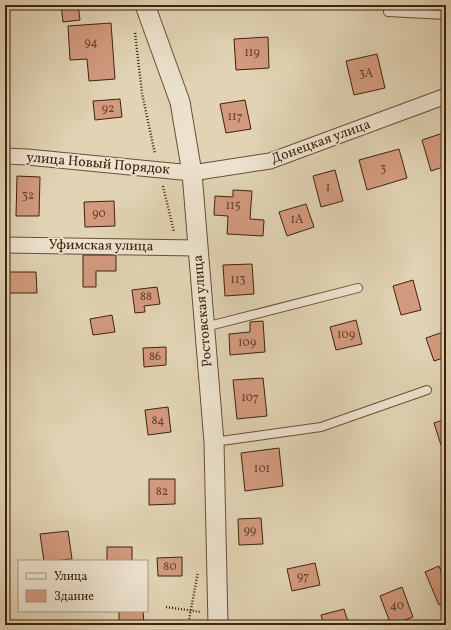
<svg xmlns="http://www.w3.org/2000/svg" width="451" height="630" font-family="Vollkorn,serif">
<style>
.building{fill:#d39a7f;stroke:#3f230b}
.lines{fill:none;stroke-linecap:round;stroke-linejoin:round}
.service-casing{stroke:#684f35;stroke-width:10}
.minor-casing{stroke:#684f35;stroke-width:17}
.tertiary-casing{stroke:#684f35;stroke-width:21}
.path{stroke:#3f230b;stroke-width:2.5;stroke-dasharray:1 2;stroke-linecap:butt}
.service{stroke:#ece2ce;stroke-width:8}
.minor{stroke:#ece2ce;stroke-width:15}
.tertiary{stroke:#ece2ce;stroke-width:19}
.labels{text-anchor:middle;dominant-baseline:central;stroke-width:3.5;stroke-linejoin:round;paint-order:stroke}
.number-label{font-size:12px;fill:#644128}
.street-label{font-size:14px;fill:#3f230b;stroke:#ece2ce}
</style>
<rect width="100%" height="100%" fill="#e1d3b4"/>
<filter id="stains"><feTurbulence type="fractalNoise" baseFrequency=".005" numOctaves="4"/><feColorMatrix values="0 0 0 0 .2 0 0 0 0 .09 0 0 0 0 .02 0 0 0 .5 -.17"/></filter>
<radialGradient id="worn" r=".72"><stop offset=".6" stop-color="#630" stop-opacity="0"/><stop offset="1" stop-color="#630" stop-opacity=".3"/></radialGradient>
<g class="building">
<polygon points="61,5 78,5 80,20 63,22"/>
<polygon points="111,23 115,79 89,81 87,59 70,60 68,26"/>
<polygon points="268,37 269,68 236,70 234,39"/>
<polygon points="377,54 385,88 354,95 346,61"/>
<polygon points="120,99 122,117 95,120 93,101"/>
<polygon points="245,100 251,129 226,133 220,104"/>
<polygon points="446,132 446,166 431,171 422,140"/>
<polygon points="399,149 407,178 367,190 359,160"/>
<polygon points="335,170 343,201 321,207 313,176"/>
<polygon points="17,176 40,177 39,216 16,216"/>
<polygon points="233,190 252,191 250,219 264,220 263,236 227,234 228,216 214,215 215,196 233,197"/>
<polygon points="114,201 115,226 85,227 84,202"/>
<polygon points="306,204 314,227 287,236 279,212"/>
<polygon points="83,255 116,255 116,271 96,271 96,287 83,287"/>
<polygon points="252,264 254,294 225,296 223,265"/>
<polygon points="5,272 36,272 37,293 5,293"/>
<polygon points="413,280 421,310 401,315 393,286"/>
<polygon points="157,287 160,304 144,306 145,312 135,313 132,290"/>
<polygon points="112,315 115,332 93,335 90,319"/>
<polygon points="356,320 362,344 336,350 330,327"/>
<polygon points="263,321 265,352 230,355 229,334 250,332 250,322"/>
<polygon points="446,331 446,357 434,361 426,338"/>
<polygon points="166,347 166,365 144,367 143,348"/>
<polygon points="263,378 267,416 237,419 233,380"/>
<polygon points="168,407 171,432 148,435 145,410"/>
<polygon points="446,419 446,443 441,445 434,423"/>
<polygon points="279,448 283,486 245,491 241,453"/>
<polygon points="149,479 175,479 175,504 149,505"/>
<polygon points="261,518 263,544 239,545 238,519"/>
<polygon points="68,531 72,559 53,561 44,561 40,534"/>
<rect x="107" y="547" width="25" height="14"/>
<polygon points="182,557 182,576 158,576 157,558"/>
<polygon points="315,563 320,585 292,591 287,569"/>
<polygon points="439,566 442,574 446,572 446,602 439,605 425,572"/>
<polygon points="402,587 413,617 391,625 380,596"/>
<polygon points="344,609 349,625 324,625 321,615"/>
<polygon points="119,611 143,611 144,623 119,624"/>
</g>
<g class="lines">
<defs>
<g id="service">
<polyline points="388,12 446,15"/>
<polyline points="205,327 358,288"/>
<polyline points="214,442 321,427 427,390"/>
</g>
<g id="minor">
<polyline points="5,156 27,157 192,173 270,161 446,96"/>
<polyline points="5,245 197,248"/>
</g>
<polyline id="tertiary" points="145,5 180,102 192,173 214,442 218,625"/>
</defs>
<use href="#service" class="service-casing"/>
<use href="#minor" class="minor-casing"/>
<use href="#tertiary" class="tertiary-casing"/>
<g class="path">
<polyline points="163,6 217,8"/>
<polyline points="135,33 142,93 155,154"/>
<polyline points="163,186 174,232"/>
<polyline points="166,607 201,612"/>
<polyline points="188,625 198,572"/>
</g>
<use href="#service" class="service"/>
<use href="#minor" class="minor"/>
<use href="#tertiary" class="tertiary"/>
</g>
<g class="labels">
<g class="number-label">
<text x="91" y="43">94</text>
<text x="252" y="53">119</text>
<text x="366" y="74">3А</text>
<text x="108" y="109">92</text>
<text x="235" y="117">117</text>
<text x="383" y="169">3</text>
<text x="328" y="188">1</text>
<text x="28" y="196">32</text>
<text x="233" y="206">115</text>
<text x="99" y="214">90</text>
<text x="297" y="220">1А</text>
<text x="238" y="280">113</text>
<text x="146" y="297">88</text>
<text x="346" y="335">109</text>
<text x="247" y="343">109</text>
<text x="155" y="357">86</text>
<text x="250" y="398">107</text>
<text x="158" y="421">84</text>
<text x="262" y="469">101</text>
<text x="162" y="492">82</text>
<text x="250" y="531">99</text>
<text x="170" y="567">80</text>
<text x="303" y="577">97</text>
<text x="397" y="606">40</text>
</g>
<g class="street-label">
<text transform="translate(321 142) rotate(-20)">Донецкая улица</text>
<text transform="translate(98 164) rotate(5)">улица Новый Порядок</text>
<text transform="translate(101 246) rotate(1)">Уфимская улица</text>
<text transform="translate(203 311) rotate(-95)">Ростовская улица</text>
</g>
</g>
<rect width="451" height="630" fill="none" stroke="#e1d3b4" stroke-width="20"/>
<rect x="6" y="6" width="439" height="618" fill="none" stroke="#3f230b" stroke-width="2"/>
<rect x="10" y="10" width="431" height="610" fill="none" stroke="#3f230b"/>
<rect x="18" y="560" width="130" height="52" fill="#ece2ce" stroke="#a79680"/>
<rect x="26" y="573" width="20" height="6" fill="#ece2ce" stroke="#a79680"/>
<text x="54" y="580" font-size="12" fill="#3f230b">Улица</text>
<rect x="26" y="590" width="20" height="12" fill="#d39a7f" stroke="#a79680"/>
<text x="54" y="600" font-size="12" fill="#3f230b">Здание</text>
<rect width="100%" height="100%" filter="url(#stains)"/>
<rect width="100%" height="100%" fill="url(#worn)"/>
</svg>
